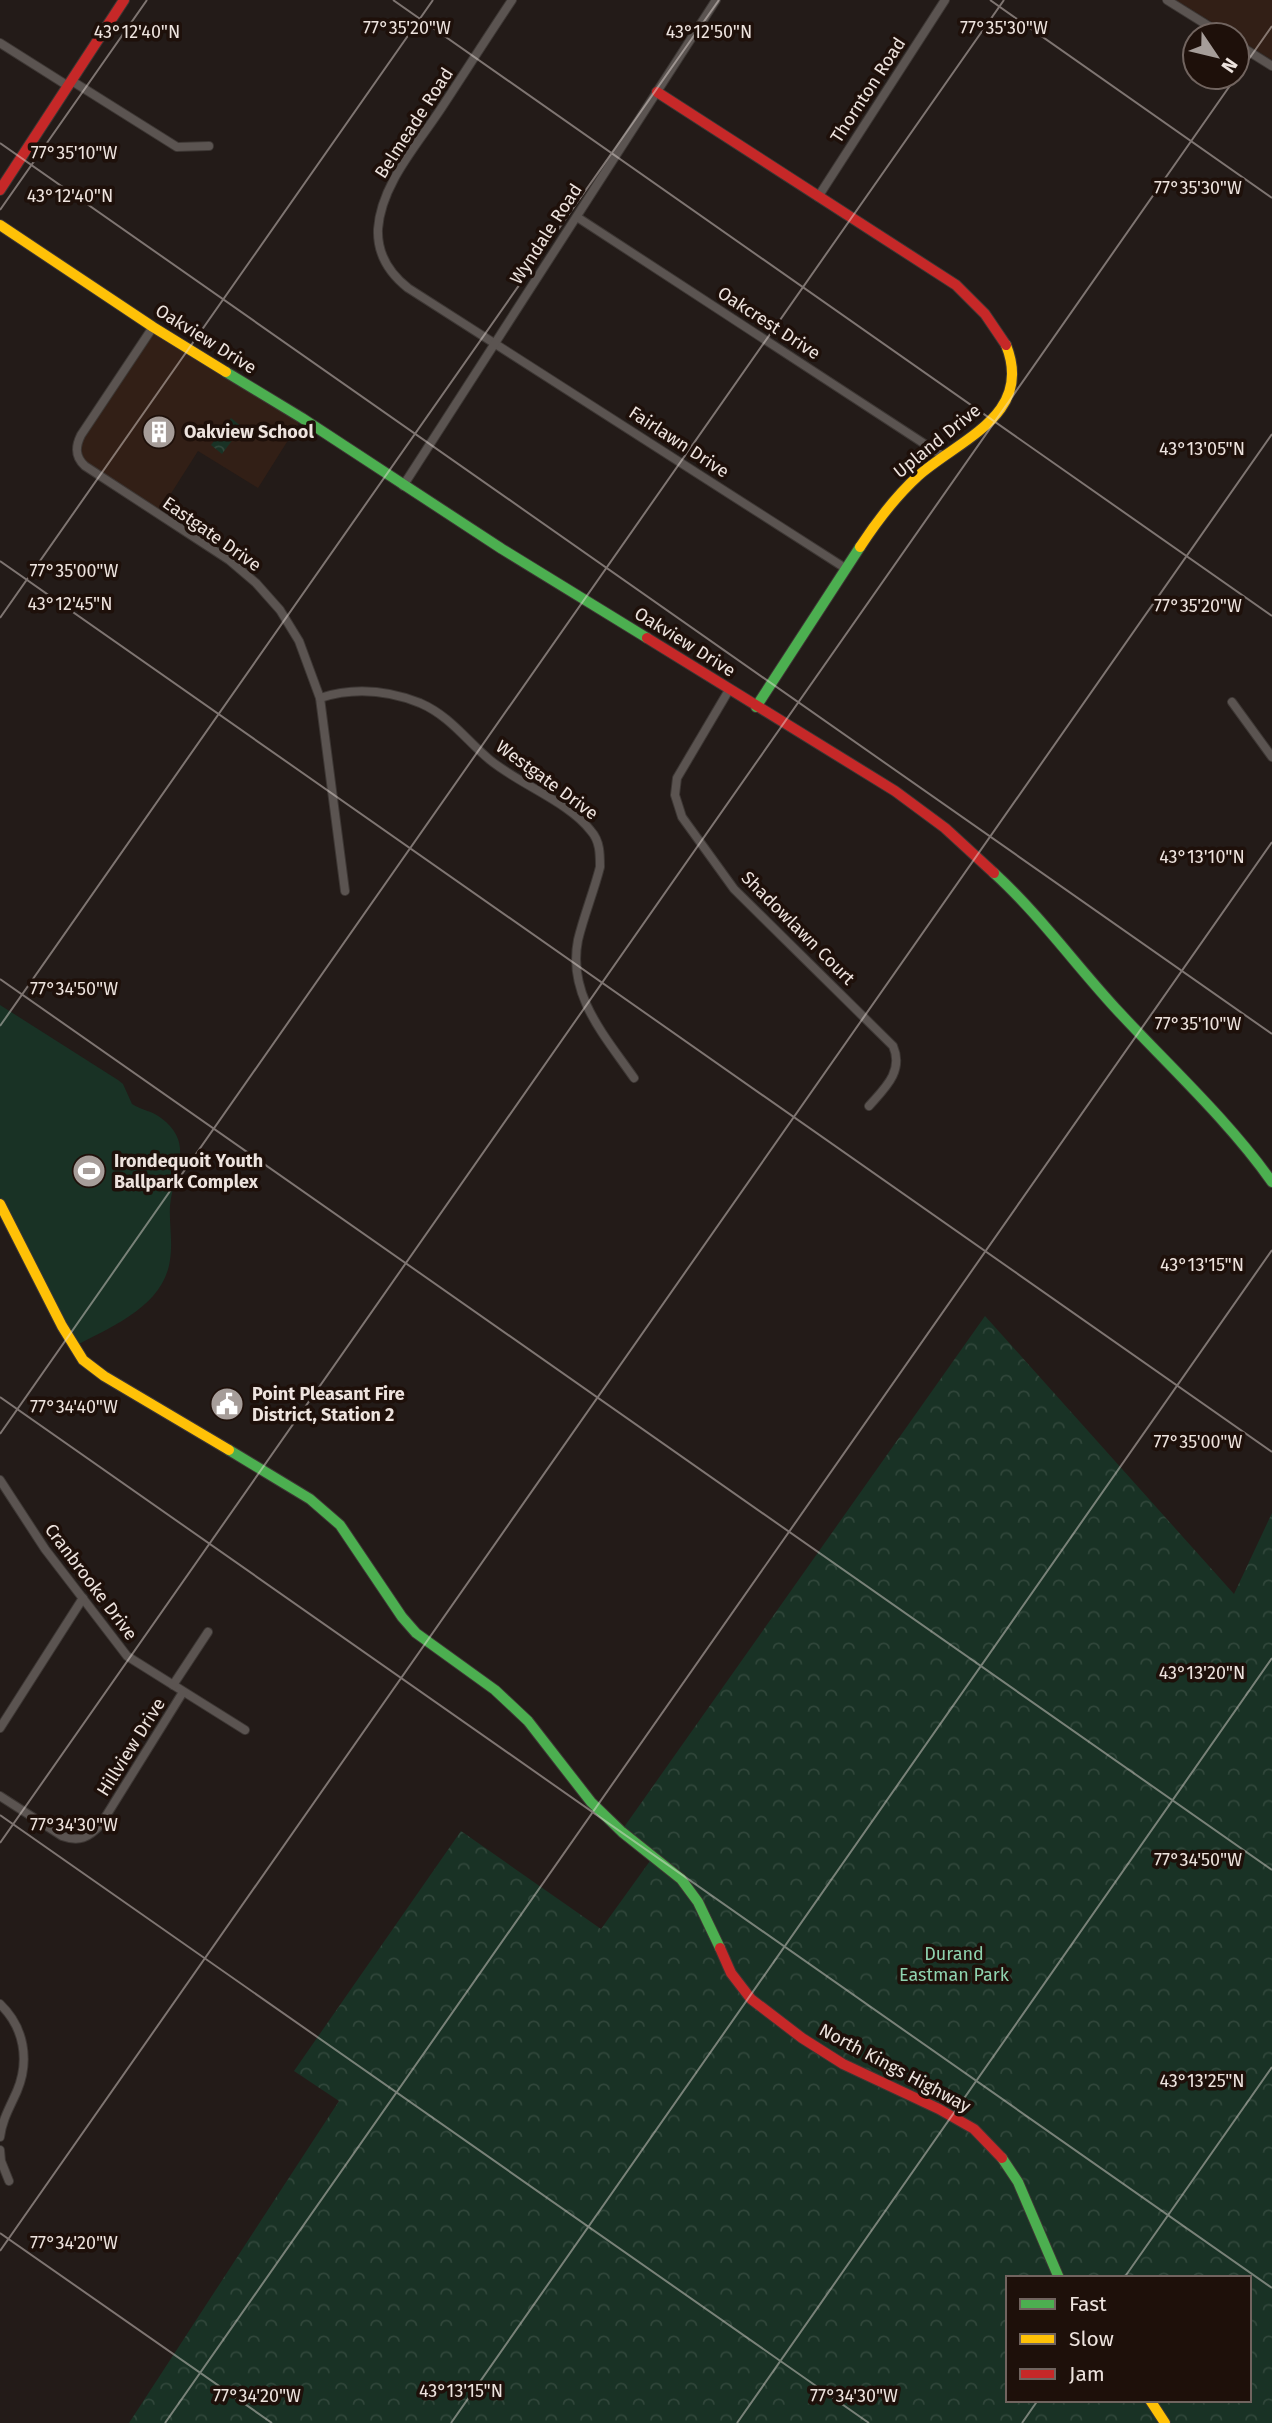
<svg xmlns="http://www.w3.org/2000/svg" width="1272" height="2423" font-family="'Fira Sans',sans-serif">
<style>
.built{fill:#321f16}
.forest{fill:url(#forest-crowns);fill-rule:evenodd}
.pitch{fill:#193225}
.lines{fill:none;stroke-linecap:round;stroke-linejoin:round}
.street-casing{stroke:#3d3734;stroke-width:10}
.fast-casing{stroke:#3d3734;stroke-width:12}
.slow-casing{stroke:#3d3734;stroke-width:12}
.jam-casing{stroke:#3d3734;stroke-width:12}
.street{stroke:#5b5451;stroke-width:8}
.fast{stroke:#4caf50;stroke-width:10}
.slow{stroke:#ffc107;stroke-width:10}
.jam{stroke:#c62828;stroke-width:10}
.ticks{fill:none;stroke:#ede3de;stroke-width:2;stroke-opacity:0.45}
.labels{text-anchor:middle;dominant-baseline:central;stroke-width:7;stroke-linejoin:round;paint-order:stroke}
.street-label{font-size:18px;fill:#ede3de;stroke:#1e100a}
.poi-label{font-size:18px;font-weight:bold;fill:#ede3de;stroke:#1e100a;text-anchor:start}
.park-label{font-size:18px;fill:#8fd3af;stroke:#1e100a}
.ticks-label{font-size:18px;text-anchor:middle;fill:#ede3de;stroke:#1e100a;stroke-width:7;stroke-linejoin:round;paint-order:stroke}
</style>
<defs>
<pattern id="forest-crowns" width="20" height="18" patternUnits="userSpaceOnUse" patternTransform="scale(1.75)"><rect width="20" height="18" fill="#193225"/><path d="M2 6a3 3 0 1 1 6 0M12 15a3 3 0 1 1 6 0" fill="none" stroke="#30463a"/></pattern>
</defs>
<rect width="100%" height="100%" fill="#231b18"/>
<g class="built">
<polygon points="1176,0 1272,0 1272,60 1237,38 1237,35 1233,35"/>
<polygon points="153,327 302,418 258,488 198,451 158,514 85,466 78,441"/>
</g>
<g class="forest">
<polygon points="231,418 242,427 222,454 211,445"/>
<path d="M985,1316L1234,1594L1272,1513V2423H129L339,2101L294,2071L461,1831L601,1929L655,1854L622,1830ZM1008,2278H1249V2400H1008Z"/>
</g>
<path class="pitch" d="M0,1005L118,1080L123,1084L132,1104C141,1110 153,1111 161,1118C196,1144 173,1172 170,1206C169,1224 173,1242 170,1260C164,1306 111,1327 75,1346L0,1203Z"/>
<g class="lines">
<defs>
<g id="street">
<path d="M512,0C488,36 465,72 442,107C418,144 381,184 378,229C377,254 389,273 408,288L845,568"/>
<polyline points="1167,0 1223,35"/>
<polyline points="0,43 68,86"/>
<polyline points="1237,44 1272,66"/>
<polyline points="72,81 177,147 209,146"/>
<polyline points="818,197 945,0"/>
<polyline points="577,217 943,456"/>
<path d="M153,327L81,435C75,447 75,457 85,466L229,560L256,583L280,610L299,641L320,698L345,891"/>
<polyline points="403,486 716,0"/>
<path d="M729,690L677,778L675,795L682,817L734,889L893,1046C904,1071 885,1088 869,1106"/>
<path d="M320,698C354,687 387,690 420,703C450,716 466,740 490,760C519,784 569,802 591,831C600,841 600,854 600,867C594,891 584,915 578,940C567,995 605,1036 634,1078"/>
<polyline points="1232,702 1272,757"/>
<polyline points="0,1480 45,1549 127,1656 245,1730"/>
<polyline points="173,1685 208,1632"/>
<polyline points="0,1728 83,1598"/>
<path d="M0,1796L62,1836C79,1842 89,1838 101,1824L183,1692"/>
<path d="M0,2004C24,2027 30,2060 17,2091C10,2107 2,2120 0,2137"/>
<polyline points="0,2150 1,2161 9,2181"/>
</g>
<g id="fast">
<polyline points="226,372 302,418 502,549 647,638"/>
<polyline points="756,707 860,547"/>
<path d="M994,873C1040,915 1077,967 1119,1012C1170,1067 1228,1120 1272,1182"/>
<polyline points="229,1450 310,1499 340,1525 402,1617 416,1633 495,1690 528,1721 591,1802 622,1832 681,1879 698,1902 720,1948"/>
<polyline points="1002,2158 1018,2182 1059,2278"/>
</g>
<g id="slow">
<polyline points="0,225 153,327 226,372"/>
<path d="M860,547C877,521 895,497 918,476C960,439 1034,415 1006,345"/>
<polyline points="0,1204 62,1326 83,1360 104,1376 229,1450"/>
<polyline points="1150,2400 1165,2423"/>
</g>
<g id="jam">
<polyline points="657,92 956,285 985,314 1006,345"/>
<polyline points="0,190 124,0"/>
<polyline points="647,638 895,791 945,828 994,873"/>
<polyline points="720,1948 731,1973 751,1999 802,2038 843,2064 939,2109 974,2129 1002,2158"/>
</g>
</defs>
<use href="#street" class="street-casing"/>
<use href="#fast" class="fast-casing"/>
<use href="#slow" class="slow-casing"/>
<use href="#jam" class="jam-casing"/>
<use href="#street" class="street"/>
<use href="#fast" class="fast"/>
<use href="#slow" class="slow"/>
<use href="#jam" class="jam"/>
</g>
<path class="ticks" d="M393,0L1272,616M990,0L1272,198M1237,76L1272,26M0,143L1272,1034M0,210L147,0M0,561L1272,1452M0,618L433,0M0,979L1272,1870M0,1026L719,0M0,1397L1272,2288M0,1434L1004,0M0,1815L869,2423M0,1843L1236,77M0,2233L272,2423M0,2251L1272,434M1124,2278L1272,2067M165,2423L1272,842M451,2423L1272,1250M737,2423L1272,1658M1022,2423L1038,2400"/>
<defs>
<symbol id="building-disc" viewBox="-11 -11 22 22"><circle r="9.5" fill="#a69d99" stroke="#1e100a"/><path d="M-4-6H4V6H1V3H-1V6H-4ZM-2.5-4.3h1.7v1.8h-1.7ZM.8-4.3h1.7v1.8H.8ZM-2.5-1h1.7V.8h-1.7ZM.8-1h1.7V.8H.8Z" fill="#fff"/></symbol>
<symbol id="stadium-disc" viewBox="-11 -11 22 22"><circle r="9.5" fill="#a69d99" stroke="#1e100a"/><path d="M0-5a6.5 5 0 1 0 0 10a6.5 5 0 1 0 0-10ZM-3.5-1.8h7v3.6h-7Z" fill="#fff"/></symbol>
<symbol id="civic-disc" viewBox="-11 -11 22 22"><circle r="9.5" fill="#a69d99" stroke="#1e100a"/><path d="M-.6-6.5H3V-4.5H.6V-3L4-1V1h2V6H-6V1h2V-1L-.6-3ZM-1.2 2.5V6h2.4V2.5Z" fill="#fff"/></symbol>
</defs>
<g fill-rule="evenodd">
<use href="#building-disc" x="140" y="413" width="38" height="38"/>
<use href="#stadium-disc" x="70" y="1152" width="38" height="38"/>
<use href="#civic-disc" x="208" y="1385" width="38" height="38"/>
</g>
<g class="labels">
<g class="street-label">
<text transform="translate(868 90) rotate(-57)">Thornton Road</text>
<text transform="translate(414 123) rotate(-57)">Belmeade Road</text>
<text transform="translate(546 234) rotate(-57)">Wyndale Road</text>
<text transform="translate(769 323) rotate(33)">Oakcrest Drive</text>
<text transform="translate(206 339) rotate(32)">Oakview Drive</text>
<text transform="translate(937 441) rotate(-39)">Upland Drive</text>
<text transform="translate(679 442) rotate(33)">Fairlawn Drive</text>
<text transform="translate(212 534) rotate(35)">Eastgate Drive</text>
<text transform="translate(685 642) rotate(32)">Oakview Drive</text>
<text transform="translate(547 780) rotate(36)">Westgate Drive</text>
<text transform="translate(798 928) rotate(45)">Shadowlawn Court</text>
<text transform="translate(91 1582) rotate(53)">Cranbrooke Drive</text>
<text transform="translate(131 1747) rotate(-58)">Hillview Drive</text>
<text transform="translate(895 2068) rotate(28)">North Kings Highway</text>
</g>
<g class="poi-label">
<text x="184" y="432">Oakview School</text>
<text x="114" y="1161">Irondequoit Youth<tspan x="114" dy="21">Ballpark Complex</tspan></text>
<text x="252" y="1394">Point Pleasant Fire<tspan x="252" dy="21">District, Station 2</tspan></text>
</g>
<g class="park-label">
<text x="954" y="1954">Durand<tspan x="954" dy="21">Eastman Park</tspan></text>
</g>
</g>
<g class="ticks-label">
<text x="407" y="34">77°35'20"W</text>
<text x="1004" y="34">77°35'30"W</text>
<text x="137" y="38">43°12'40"N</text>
<text x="709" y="38">43°12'50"N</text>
<text x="74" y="159">77°35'10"W</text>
<text x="1198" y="194">77°35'30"W</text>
<text x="70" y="202">43°12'40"N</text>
<text x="1202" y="455">43°13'05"N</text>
<text x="74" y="577">77°35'00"W</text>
<text x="70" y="610">43°12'45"N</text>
<text x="1198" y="612">77°35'20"W</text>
<text x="1202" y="863">43°13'10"N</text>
<text x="74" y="995">77°34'50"W</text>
<text x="1198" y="1030">77°35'10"W</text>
<text x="1202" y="1271">43°13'15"N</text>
<text x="74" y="1413">77°34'40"W</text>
<text x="1198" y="1448">77°35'00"W</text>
<text x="1202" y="1679">43°13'20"N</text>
<text x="74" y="1831">77°34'30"W</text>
<text x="1198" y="1866">77°34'50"W</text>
<text x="1202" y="2087">43°13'25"N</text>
<text x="74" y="2249">77°34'20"W</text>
<text x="461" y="2397">43°13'15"N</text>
<text x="257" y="2402">77°34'20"W</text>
<text x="854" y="2402">77°34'30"W</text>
</g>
<rect x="1006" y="2276" width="245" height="126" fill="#1e100a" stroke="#71645f" stroke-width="2"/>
<rect x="1020" y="2299" width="35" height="10" fill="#4caf50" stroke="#71645f" stroke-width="2"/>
<text x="1069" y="2311" font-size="21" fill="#ede3de">Fast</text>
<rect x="1020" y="2334" width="35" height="10" fill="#ffc107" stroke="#71645f" stroke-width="2"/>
<text x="1069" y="2346" font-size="21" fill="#ede3de">Slow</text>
<rect x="1020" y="2369" width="35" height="10" fill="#c62828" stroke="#71645f" stroke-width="2"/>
<text x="1069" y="2381" font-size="21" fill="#ede3de">Jam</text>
<g transform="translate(1216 56) rotate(125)"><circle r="33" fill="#1e100a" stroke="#71645f" stroke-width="2"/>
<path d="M0-5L12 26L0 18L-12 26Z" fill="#a69d99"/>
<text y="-10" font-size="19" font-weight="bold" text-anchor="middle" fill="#ede3de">N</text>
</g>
</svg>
